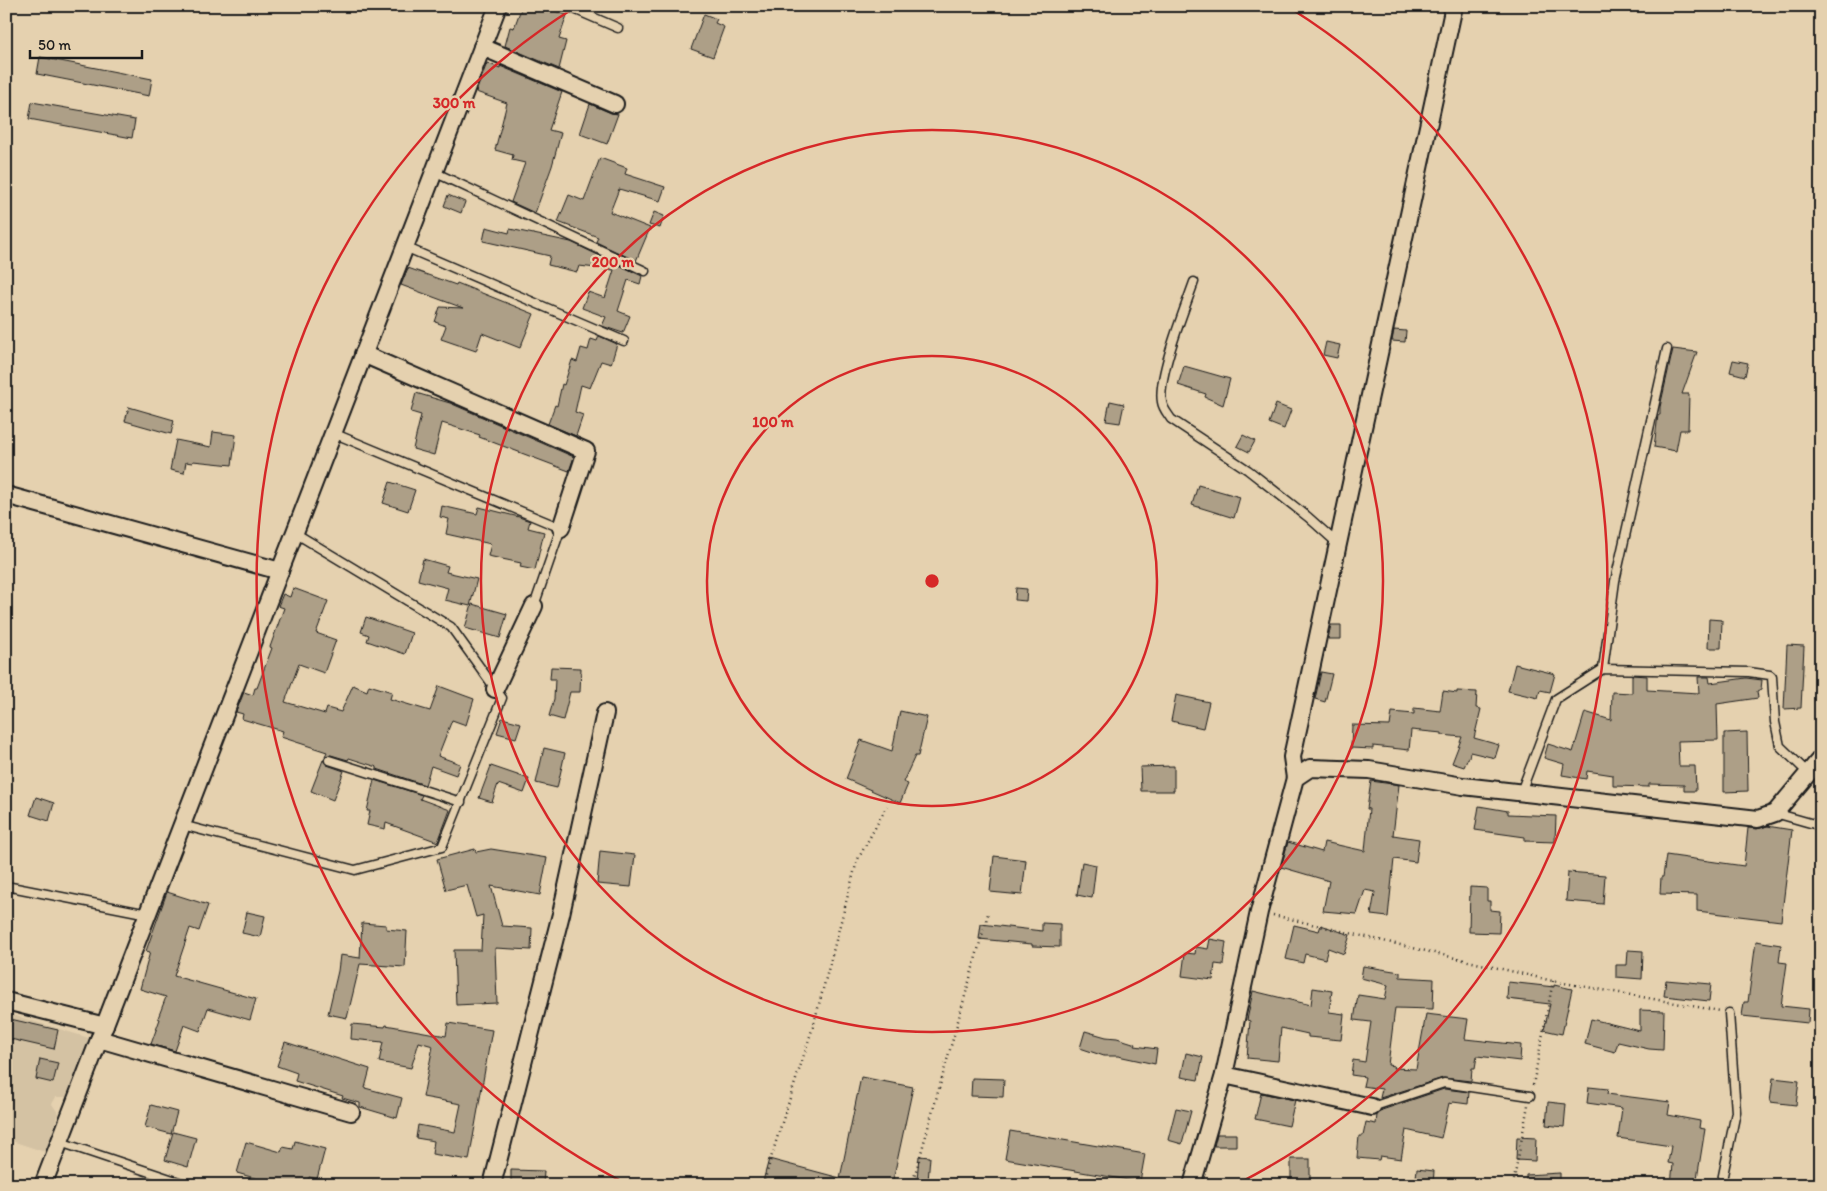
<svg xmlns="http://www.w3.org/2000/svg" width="1827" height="1191" font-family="Itim,sans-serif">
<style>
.built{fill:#d4c2a3}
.building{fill:#ad9f87;stroke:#1c1c1c}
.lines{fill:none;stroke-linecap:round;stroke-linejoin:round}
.service-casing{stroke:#1c1c1c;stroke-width:11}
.minor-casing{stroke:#1c1c1c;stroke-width:20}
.path{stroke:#1c1c1c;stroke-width:2.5;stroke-dasharray:1 4;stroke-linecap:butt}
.service{stroke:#e5d1af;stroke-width:8}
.minor{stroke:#e5d1af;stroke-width:16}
.ring{fill:none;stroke:#d62828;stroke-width:2.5}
.centre{fill:#d62828;stroke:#e5d1af;stroke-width:2.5}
.ring-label{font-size:15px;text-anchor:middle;font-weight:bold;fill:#d62828;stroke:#e5d1af;stroke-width:4.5;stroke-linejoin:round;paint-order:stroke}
</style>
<rect width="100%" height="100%" fill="#e5d1af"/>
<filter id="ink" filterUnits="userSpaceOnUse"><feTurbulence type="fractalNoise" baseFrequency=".02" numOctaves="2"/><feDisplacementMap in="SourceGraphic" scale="10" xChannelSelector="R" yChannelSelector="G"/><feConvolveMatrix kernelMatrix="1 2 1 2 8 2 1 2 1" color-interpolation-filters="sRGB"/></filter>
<g filter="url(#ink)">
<polygon class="built" points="6,1013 89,1038 67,1097 56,1097 52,1104 58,1113 48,1153 6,1139"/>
<g class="building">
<polygon points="522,6 539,6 567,15 559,39 566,41 559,69 505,46 510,27 514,28"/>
<polygon points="704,14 717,19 715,23 724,27 713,57 691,49"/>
<polygon points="40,57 152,79 149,96 37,74"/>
<polygon points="487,63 500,68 500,66 562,92 549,130 561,133 552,166 535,213 511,202 525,163 512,160 513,155 495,150 507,103 476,92"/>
<polygon points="32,102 135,120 132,138 29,119"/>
<polygon points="590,104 611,113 618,114 607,144 580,134"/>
<polygon points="600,158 627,168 625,174 665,187 660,201 619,189 610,212 650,228 636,261 596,242 598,237 558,222 569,195 584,201"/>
<polygon points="448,195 465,202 461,213 444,206"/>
<polygon points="654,212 664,216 660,228 649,225"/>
<polygon points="486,227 509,233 510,229 571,242 642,276 640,284 628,280 618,311 630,316 623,333 602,326 606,317 582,308 588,292 605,298 614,270 579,266 577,272 548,265 550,256 483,241"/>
<polygon points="408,268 456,285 457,283 534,314 520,348 482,333 476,351 441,339 446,326 435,322 440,307 463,308 401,285"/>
<polygon points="1394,330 1406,331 1405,342 1392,341"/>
<polygon points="599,336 617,344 611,364 601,361 590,388 581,385 575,412 583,415 576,436 548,424 555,405 557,406 562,384 564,385 572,360 577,362 581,348 588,350 591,339 597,341"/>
<polygon points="1326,342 1340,345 1337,358 1323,355"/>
<polygon points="1673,349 1697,352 1682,394 1689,394 1688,430 1680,430 1676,451 1654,447 1658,415 1660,415 1660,407"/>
<polygon points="1733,360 1748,363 1745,376 1730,372"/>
<polygon points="1184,366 1230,379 1223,405 1205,397 1206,394 1178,385"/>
<polygon points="416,393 450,403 574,457 569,471 479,437 480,435 442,423 434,455 413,449 421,415 411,412"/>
<polygon points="1110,401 1124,404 1120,423 1106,421"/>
<polygon points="1276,404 1291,410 1284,429 1269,423"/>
<polygon points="129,407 174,420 171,434 125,421"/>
<polygon points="213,432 236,435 232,465 193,461 192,463 186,462 184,473 170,470 176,440 211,447"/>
<polygon points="1243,435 1255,441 1249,452 1237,446"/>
<polygon points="390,482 415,490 408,511 383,503"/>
<polygon points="1198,485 1240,497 1234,518 1192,505"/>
<polygon points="442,506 477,514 479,507 519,517 530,521 528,528 544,532 535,570 520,567 521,563 488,556 491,544 446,534 449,519 440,517"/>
<polygon points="423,559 448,566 446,572 477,579 470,606 445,600 448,588 418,580"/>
<polygon points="293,588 328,601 316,633 336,640 324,673 299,664 285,702 325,714 327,708 341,712 353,685 367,691 369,685 392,692 390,699 430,711 439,686 463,695 474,699 466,725 452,720 438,756 460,764 456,775 431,766 425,785 377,769 377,767 349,758 348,760 331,755 325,756 327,752 281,737 283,731 242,719 243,714 236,712 244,692 253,695 255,688 257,688 272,648 270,647 284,608 278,606 283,594 290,597"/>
<polygon points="1016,588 1027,589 1026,601 1015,600"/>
<polygon points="472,604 507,614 500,638 465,628"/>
<polygon points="366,617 412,633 405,654 367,641 369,635 361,632"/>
<polygon points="1709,619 1722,620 1721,648 1708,648"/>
<polygon points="1331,625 1341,625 1341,639 1328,639"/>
<polygon points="1787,645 1804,646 1801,708 1784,709"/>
<polygon points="1515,664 1555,674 1550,692 1540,690 1538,698 1508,691"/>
<polygon points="551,667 581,668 580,692 570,692 563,720 549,716 554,699 555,679 550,679"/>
<polygon points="1321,672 1332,674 1325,702 1315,699"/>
<polygon points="1632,675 1647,676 1647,690 1699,693 1698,677 1709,677 1710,683 1746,678 1762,680 1761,689 1757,691 1758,698 1717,704 1718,740 1678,741 1679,766 1695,766 1696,791 1684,791 1684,785 1649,784 1649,787 1613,786 1613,775 1587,771 1586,779 1562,775 1564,764 1544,758 1548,744 1573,752 1585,712 1611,720 1612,692 1632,693"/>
<polygon points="1443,691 1457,693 1457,691 1477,692 1476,708 1481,709 1474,738 1499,745 1495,758 1470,752 1469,758 1468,758 1464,767 1452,763 1462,737 1442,735 1442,733 1411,730 1409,750 1373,746 1373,749 1351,748 1352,725 1390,726 1392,712 1414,714 1414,708 1440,711"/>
<polygon points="1176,695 1209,702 1203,728 1171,721"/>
<polygon points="900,711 927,717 918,756 915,756 903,782 908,784 900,803 846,779 861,740 892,751"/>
<polygon points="502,718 521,723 516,738 497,733"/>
<polygon points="1747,732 1748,791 1724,792 1724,733"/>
<polygon points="544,748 565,753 557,788 536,783"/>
<polygon points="323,760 327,765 344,771 333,800 311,791"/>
<polygon points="491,766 529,779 524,793 498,784 492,802 479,798"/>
<polygon points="1174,766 1174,791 1141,791 1140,767"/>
<polygon points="374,780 422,795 420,799 450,810 438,842 386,823 385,829 367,825 370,811 367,811"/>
<polygon points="1371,781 1399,785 1393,835 1419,839 1416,862 1394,859 1388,917 1371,915 1375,892 1365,890 1357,914 1323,911 1329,881 1281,867 1288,842 1322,852 1324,842 1365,851 1369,809 1367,809"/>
<polygon points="36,797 54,803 49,821 30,815"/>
<polygon points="1479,806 1508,811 1508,814 1556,816 1555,842 1525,841 1525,837 1475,830"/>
<polygon points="1767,826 1792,830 1781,921 1697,911 1697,895 1660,894 1661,877 1663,877 1666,855 1744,866 1748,828 1757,829"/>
<polygon points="475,849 476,852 491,849 547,858 540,895 491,886 502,926 532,928 531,950 495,948 497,1003 456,1005 454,950 481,950 483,915 476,917 467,885 446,890 437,859"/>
<polygon points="600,851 635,855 631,887 597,884"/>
<polygon points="994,856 1026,860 1022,895 990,892"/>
<polygon points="1082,862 1096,865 1092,898 1077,895"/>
<polygon points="1568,872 1605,875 1603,904 1566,901"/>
<polygon points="1470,887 1487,888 1487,901 1490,901 1490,910 1500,911 1499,933 1469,932"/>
<polygon points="167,892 208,905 199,931 190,928 174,976 256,999 250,1020 208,1008 200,1031 184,1025 175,1051 151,1044 160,1019 158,1018 166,997 140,989 150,952 146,951"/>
<polygon points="247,912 265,916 260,937 242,933"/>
<polygon points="362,923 386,925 386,929 407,931 405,967 360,964 347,1018 328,1014 338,971 340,955 360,958"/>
<polygon points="1042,923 1060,924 1060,947 1032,946 1032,944 979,939 981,924 1042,931"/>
<polygon points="1294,925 1319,931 1321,925 1350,935 1344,954 1328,948 1325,959 1305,954 1303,963 1286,959"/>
<polygon points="1210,939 1226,942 1223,965 1215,964 1213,980 1182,976 1185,953 1195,954 1196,947 1208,949"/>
<polygon points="1756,941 1781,945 1779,962 1787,963 1781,1006 1809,1009 1808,1023 1742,1016 1744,1002 1748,1002"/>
<polygon points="1628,950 1643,951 1642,979 1616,977 1616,965 1627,965"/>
<polygon points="1363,966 1400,972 1400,977 1434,979 1433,1009 1395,1008 1388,1065 1394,1066 1393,1068 1416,1069 1426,1014 1468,1019 1465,1039 1521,1045 1520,1061 1477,1056 1475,1068 1472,1068 1471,1081 1443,1078 1380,1098 1382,1089 1363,1086 1365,1077 1351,1075 1353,1060 1365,1062 1371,1022 1354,1020 1358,995 1385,999 1388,985 1361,978"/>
<polygon points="1666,980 1711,984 1709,1001 1664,996"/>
<polygon points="1508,982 1554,987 1554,985 1572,989 1562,1034 1544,1030 1550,1004 1507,999"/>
<polygon points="1313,988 1332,991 1329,1012 1344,1014 1341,1040 1308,1037 1308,1034 1281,1028 1278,1061 1247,1058 1250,1021 1247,1020 1253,991 1311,1005"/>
<polygon points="1640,1010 1664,1011 1663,1050 1649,1049 1618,1042 1615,1052 1585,1044 1591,1019 1640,1031"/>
<polygon points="6,1018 58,1030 54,1049 6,1038"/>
<polygon points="448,1023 492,1030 469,1160 432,1154 434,1141 416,1138 418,1125 455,1132 461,1104 423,1097 433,1046 419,1042 411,1068 379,1062 383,1042 351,1039 352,1024 385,1027 386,1025 446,1036"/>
<polygon points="1085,1031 1106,1037 1117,1038 1136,1044 1135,1046 1157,1049 1155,1064 1118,1056 1104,1056 1080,1048"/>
<polygon points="285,1042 370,1069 365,1088 402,1098 397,1118 360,1107 360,1103 342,1098 343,1096 295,1081 297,1073 277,1066"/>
<polygon points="1186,1053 1203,1057 1198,1080 1181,1077"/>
<polygon points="40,1059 58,1063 53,1083 36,1079"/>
<polygon points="861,1077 913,1087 892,1185 762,1185 769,1159 840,1178"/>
<polygon points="972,1078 1004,1079 1003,1097 971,1096"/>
<polygon points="1773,1078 1799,1081 1796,1105 1770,1102"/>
<polygon points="1589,1087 1608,1089 1607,1094 1670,1102 1668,1115 1700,1121 1699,1128 1705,1129 1696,1185 1671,1185 1673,1164 1668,1163 1671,1146 1618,1138 1622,1108 1587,1103"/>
<polygon points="1444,1089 1469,1092 1468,1104 1453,1102 1452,1104 1449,1103 1441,1138 1406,1130 1401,1159 1380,1156 1379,1160 1357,1158 1359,1136 1363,1136 1366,1122 1376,1124 1377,1115 1382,1110"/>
<polygon points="1261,1093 1295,1100 1289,1126 1255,1119"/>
<polygon points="1548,1102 1566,1104 1564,1127 1546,1125"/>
<polygon points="151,1105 177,1112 171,1134 145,1127"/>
<polygon points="1176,1108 1191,1111 1182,1144 1168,1140"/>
<polygon points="1010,1131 1145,1154 1140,1182 1005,1159"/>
<polygon points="173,1132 196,1138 188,1167 165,1160"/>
<polygon points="1217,1134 1236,1134 1236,1146 1214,1146"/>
<polygon points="1517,1137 1536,1138 1535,1161 1516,1160"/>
<polygon points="295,1141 325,1149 317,1179 309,1177 308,1185 279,1185 237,1173 246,1142 281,1152 283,1147 293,1149"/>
<polygon points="919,1156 930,1157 928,1181 917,1180"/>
<rect x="1291" y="1159" width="19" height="24"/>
<polygon points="1417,1169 1434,1171 1433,1185 1415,1185"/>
<polygon points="511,1170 544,1171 543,1185 511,1185"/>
<polygon points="1560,1173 1560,1185 1526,1185 1526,1175"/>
</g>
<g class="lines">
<defs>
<g id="service">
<polyline points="567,6 618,28"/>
<polyline points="434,172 645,271"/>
<polyline points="405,247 624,341"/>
<path d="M1194,282C1185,308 1157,377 1162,402C1163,409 1168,414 1171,419L1248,470L1308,517L1337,543"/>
<polyline points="333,433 561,528 534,606"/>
<polyline points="1603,669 1615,581 1667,349"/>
<polyline points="329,760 461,802"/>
<polyline points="1521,792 1556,699 1603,669 1749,672 1770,675 1772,677 1775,722 1780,746 1808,773"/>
<polyline points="1775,813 1821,826"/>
<polyline points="182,825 355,870 442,847 502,698 451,627 295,533"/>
<polyline points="6,886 148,914"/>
<polyline points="1372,1107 1444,1083 1530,1096"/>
<polyline points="60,1142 188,1185"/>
<polyline points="1721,1185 1736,1112 1729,1013"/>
</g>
<g id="minor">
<polyline points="482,47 615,104"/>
<polyline points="363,354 586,451 561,528"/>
<polyline points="6,495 280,571"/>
<polyline points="495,689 534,606"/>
<polyline points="1295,778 1292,757 1454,6"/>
<polyline points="6,1001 105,1026"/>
<polyline points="99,1039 351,1112"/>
<polyline points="1224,1075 1372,1107"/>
<polyline points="43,1185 498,6"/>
<polyline points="492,1185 561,914 605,713"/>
<polyline points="1192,1185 1224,1075 1259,912 1295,778 1310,768 1369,770 1463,786 1758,819 1775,813 1821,758"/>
</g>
</defs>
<use href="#service" class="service-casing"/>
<use href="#minor" class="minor-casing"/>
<g class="path">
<polyline points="1273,915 1553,981 1720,1011"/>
<polyline points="1533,1085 1553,981"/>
<polyline points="763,1185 778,1135 813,1027 857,861 887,806"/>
<polyline points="912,1185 988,914"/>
<polyline points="1513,1185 1528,1105"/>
</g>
<use href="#service" class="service"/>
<use href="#minor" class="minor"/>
</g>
</g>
<g class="ring">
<circle cx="932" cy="581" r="225"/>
<circle cx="932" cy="581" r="451"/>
<path d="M625 1183A676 676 0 0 1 574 8M1290 8A676 676 0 0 1 1239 1183"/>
</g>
<circle cx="932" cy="581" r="8" class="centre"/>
<g class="ring-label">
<text x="454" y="108">300 m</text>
<text x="613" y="267">200 m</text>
<text x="773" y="427">100 m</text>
</g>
<rect width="1827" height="1191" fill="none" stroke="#e5d1af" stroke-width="25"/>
<rect x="12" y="12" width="1802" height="1166" fill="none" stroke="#1c1c1c" stroke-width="2" filter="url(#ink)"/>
<path d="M30 50v8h112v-8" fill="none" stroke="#1c1c1c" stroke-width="2.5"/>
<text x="38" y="50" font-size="15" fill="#1c1c1c" stroke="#e5d1af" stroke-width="4" paint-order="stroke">50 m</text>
</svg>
